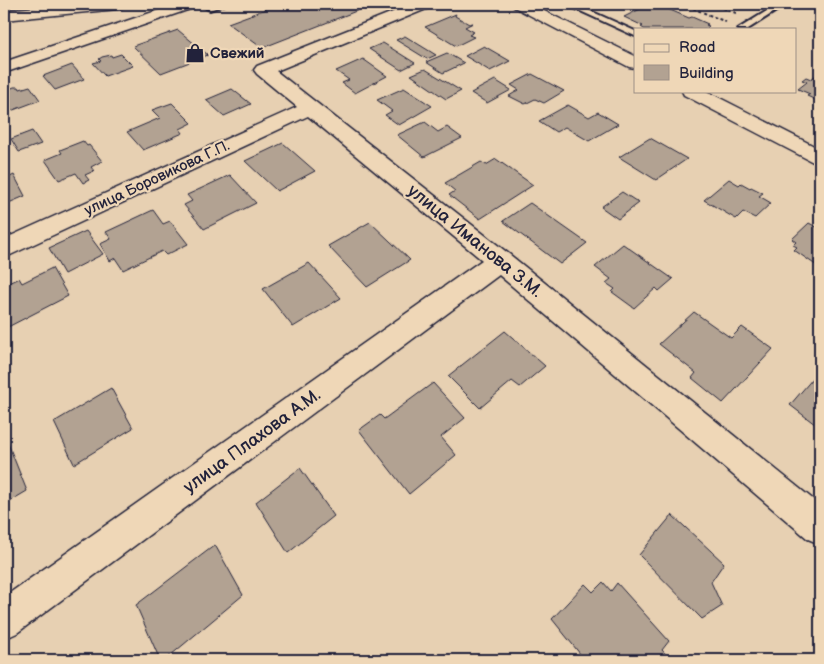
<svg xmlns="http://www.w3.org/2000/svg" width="824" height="664" font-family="'Balsamiq Sans',sans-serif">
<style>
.building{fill:#b2a292;stroke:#22223b}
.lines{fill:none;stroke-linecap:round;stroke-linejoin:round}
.service-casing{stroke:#22223b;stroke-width:4}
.minor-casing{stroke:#22223b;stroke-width:3}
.tertiary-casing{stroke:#22223b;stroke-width:3}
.secondary-casing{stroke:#22223b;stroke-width:3}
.path{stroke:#22223b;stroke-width:2;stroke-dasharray:3 2.5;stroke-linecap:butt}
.service{fill:#efd7b7;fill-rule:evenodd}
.minor{fill:#efd7b7;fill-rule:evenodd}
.tertiary{fill:#efd7b7;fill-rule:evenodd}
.secondary{fill:#efd7b7;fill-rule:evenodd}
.labels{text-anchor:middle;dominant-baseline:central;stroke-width:4.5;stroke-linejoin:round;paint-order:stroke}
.far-poi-label{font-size:15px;font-weight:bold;fill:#22223b;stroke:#efd7b7;text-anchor:start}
.far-street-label{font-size:15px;fill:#22223b;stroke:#efd7b7}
.street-label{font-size:18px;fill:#22223b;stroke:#efd7b7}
</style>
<rect width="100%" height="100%" fill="#e7d0b2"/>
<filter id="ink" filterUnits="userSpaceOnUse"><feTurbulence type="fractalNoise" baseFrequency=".02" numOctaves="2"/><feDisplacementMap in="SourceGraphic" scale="10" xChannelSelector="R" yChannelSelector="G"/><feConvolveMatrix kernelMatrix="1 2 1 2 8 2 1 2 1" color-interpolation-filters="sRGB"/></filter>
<g filter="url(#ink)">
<g class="building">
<polygon points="280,4 374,4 262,48 228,23"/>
<polygon points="650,4 656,4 689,18 692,17 708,24 706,25 709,26 706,29 644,29 641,27 643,26 624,17"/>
<polygon points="456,14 455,16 469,24 473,23 465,27 474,32 469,35 474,37 456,46 425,27"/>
<polygon points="178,30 208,55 161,73 133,46"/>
<polygon points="405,36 436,55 427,59 396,40"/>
<polygon points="383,43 415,63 401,70 369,49"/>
<polygon points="484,46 510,61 490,71 465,56"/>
<polygon points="447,53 464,63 443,73 426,62"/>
<polygon points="121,54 133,66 105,76 93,63 101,61 99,59 102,57 111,55 112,57"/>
<polygon points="363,59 387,76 355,93 342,83 349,80 336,71"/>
<polygon points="72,65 84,79 55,90 43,76"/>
<polygon points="425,69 461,91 446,99 411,75"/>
<polygon points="820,72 820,102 807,96 810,94 798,89 807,82 802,80 806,77 811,79"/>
<polygon points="532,74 564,91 544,103 535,99 525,104 509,96 519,90 511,85"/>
<polygon points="495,80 511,90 487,103 471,93"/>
<polygon points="30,86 40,100 8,112 4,106 4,95 7,94 5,91 14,87 19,87 20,89"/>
<polygon points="404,88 432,106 399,125 385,115 392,111 377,100"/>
<polygon points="232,89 251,104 224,116 206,100"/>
<polygon points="172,103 192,123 180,129 183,133 143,150 127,132 160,118 152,110"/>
<polygon points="568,105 589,117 598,112 618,124 589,141 565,127 556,132 539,121"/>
<polygon points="425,122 438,132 447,127 462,138 424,157 397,135"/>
<polygon points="32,131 41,144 19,152 11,139"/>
<polygon points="650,138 687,159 656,180 619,157"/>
<polygon points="83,141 87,146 89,145 102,161 91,167 94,171 85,175 89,180 83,183 76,173 59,180 45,160 62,153 60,150"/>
<polygon points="283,143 315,171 277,191 245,161"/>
<polygon points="496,159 533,185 480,219 449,195 455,191 445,183 481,162 486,165"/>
<polygon points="14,175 25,196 4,205 4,180"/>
<polygon points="230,175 256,203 204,229 184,205 192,201 187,195"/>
<polygon points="729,179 739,185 741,183 750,188 751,187 763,193 759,196 771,203 755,218 743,212 736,219 704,200"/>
<polygon points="622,192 639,203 618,219 601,207"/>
<polygon points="530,203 587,243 560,264 503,221"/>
<polygon points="153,210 163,224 170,221 188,244 166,255 162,251 123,270 115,258 110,261 100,244 111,239 106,232"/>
<polygon points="370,222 410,260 367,287 328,246"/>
<polygon points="809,223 820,229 820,268 794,250 797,247 793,245 796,242 792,239"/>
<polygon points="86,231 103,254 64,274 49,248"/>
<polygon points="623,244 673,279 659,291 656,288 634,308 612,292 615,289 606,283 611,279 595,267"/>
<polygon points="309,263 341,298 293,327 263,289"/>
<polygon points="52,268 68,296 4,329 4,285 19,278 22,283"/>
<polygon points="694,312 731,338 742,327 773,349 723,403 692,378 696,373 659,344"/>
<polygon points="505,331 545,366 520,387 512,381 480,408 448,376"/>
<polygon points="820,370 820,428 790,405"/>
<polygon points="433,383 465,418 441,437 456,455 409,494 359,430 380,415 384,419"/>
<polygon points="111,388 133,428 74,464 54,422"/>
<polygon points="5,436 27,491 5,504 10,517 4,521"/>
<polygon points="300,468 334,516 288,553 256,502"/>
<polygon points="672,515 724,563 711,582 722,606 702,619 639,555"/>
<polygon points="215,545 243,595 165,660 160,660 136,605"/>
<polygon points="603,582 611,591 617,583 669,641 662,650 671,660 585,660 552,619 585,584 593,592"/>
</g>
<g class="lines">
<defs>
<g id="service">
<polygon points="215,4 226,4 210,10 206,8"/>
<polygon points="565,4 575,4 635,31 635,36"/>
<polygon points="778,4 787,4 748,29 738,29"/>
</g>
<g id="minor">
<polygon points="177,4 199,4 196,7 4,73 4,62"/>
<polygon points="413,4 434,4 431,7 276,71 509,254 820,505 820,544 808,539 499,275 17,633 4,639 4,597 482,260 308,116 4,258 4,239 297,107 257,74 254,70 257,66"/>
</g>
<polygon id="tertiary" points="72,4 126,4 123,7 118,9 4,20 4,10"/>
<g id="secondary">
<polygon points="511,4 530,4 635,56 635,68 629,67 514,7"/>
<polygon points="682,91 706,91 820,149 820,164 813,162 684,95"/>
</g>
</defs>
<use href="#service" class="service-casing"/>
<use href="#minor" class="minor-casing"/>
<use href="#tertiary" class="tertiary-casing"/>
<use href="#secondary" class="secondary-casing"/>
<g class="path">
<polyline points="683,4 726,22"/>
<polyline points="713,4 736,13"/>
</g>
<use href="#service" class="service"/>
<use href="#minor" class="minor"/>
<use href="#tertiary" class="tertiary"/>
<use href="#secondary" class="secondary"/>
</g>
</g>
<defs>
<symbol id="shop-bare" viewBox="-9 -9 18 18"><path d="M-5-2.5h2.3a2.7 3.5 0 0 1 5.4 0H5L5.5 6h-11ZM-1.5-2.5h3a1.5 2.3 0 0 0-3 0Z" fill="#22223b" stroke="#efd7b7" stroke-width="2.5" paint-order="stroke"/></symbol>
</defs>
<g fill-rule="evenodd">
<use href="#shop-bare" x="181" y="39" width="28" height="28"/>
</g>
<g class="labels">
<g class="far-poi-label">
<text x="210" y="53">Свежий</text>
</g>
<g class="far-street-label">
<text transform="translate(157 178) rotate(-25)">улица Боровикова Г.П.</text>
</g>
<g class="street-label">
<text transform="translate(475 241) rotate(39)">улица Иманова З.М.</text>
<text transform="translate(252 441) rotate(-36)">улица Плахова А.М.</text>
</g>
</g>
<rect width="824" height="664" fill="none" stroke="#efd7b7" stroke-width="20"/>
<rect x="10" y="10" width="804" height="644" fill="none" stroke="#22223b" stroke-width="2" filter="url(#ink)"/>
<rect x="634" y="28" width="162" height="65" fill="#efd7b7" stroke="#9d8f85"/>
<rect x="644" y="44" width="25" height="8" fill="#efd7b7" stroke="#9d8f85"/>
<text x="679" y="52" font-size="15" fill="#22223b">Road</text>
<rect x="644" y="65" width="25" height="15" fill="#b2a292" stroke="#9d8f85"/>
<text x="679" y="78" font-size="15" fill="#22223b">Building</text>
</svg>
